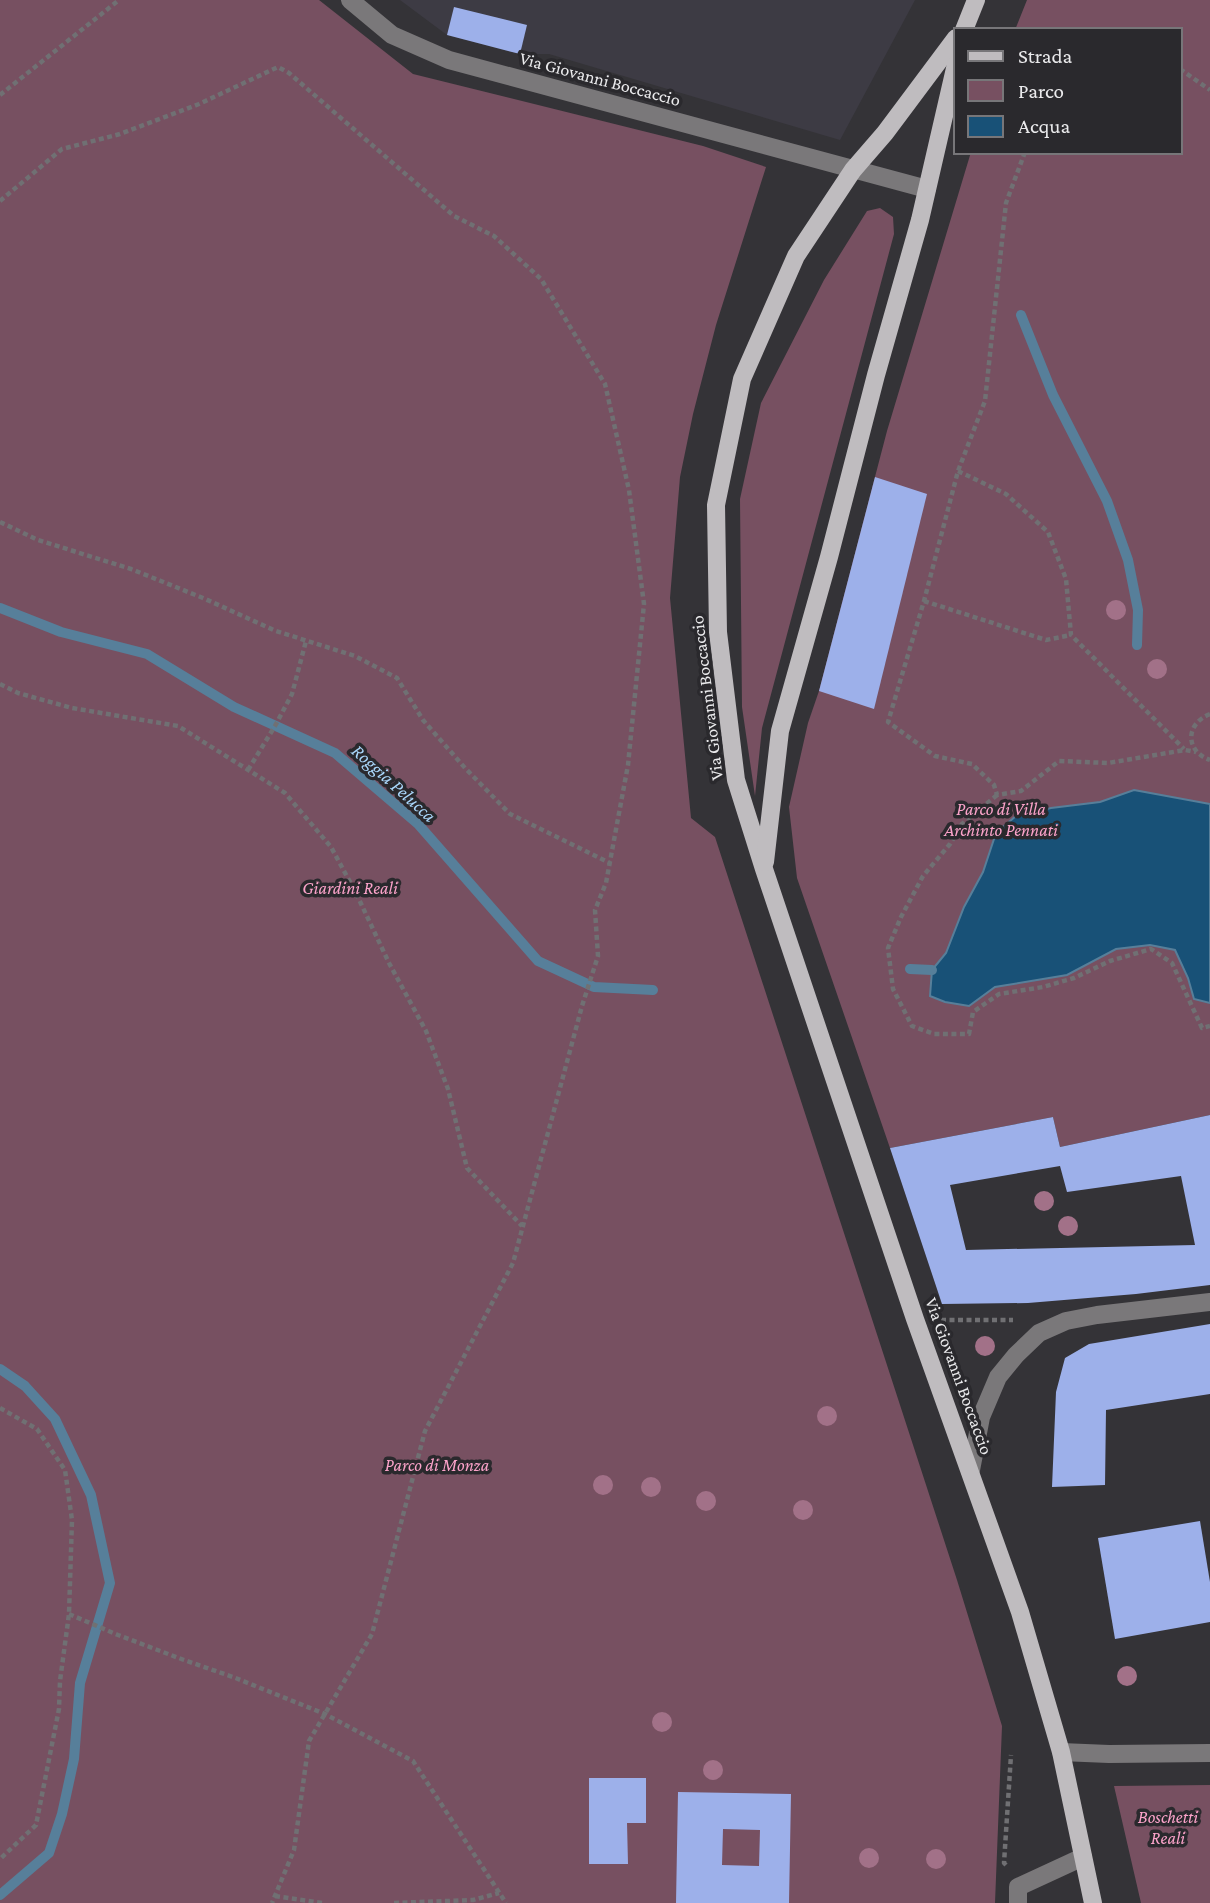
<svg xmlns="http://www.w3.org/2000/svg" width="1210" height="1903" font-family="'Crimson Pro',serif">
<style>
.built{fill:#3d3b44}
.green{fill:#775061}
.water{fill:#185177;stroke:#577f9a;stroke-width:2}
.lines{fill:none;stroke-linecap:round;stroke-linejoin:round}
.stream{stroke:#577f9a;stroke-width:10}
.building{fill:#9db0ea;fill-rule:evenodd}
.path{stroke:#707073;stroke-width:4.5;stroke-dasharray:5 3.5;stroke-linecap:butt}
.minor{stroke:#7a787a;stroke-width:18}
.major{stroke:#bfbcbf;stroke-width:18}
.tree{fill:#a27188}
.labels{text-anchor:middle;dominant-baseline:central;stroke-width:7;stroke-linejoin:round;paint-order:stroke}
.street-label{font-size:18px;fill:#eaeaec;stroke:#2a292d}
.park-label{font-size:18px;font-style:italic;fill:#fca3ca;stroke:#2a292d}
.water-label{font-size:19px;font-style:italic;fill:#aad7fb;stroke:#2a292d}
</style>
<rect width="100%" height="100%" fill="#343337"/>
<polygon class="built" points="400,0 915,0 840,140 549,54 520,54 447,35"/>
<g class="green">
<polygon points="0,0 319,0 413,74 703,146 766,167 716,325 693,414 680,477 670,598 691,818 715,837 957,1580 1002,1726 995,1903 0,1903"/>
<polygon points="1027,0 1210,0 1210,1115 1060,1147 1053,1117 890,1148 797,878 789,807 808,723 819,691 887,431 971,152 1180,152 1180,30 1015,30"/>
<polygon points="880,208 893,217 894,234 762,728 755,796 742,707 740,499 761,403 824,280 867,211"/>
<polygon points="1210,1785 1210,1903 1141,1903 1114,1786"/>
</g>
<polygon class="water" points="1134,790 1210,804 1210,1003 1194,999 1188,978 1175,950 1150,945 1116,949 1067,975 995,987 969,1006 945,1002 930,996 932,970 946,953 964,907 983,872 996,833 1016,816 1051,808 1100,802"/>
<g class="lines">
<g class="stream">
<polyline points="1021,315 1053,395 1107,501 1128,560 1138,610 1137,645"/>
<polyline points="0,608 61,632 147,654 234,707 335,753 418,824 538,961 594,987 653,990"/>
<polyline points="910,969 932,970"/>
<polyline points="0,1369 25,1386 55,1419 91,1495 110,1583 80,1683 74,1759 62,1814 49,1853 0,1895"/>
</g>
</g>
<g class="building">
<polygon points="454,7 527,25 520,54 447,35"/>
<polygon points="875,477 927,494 874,709 819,691"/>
<path d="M1210,1115V1285L1136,1294L1028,1303L942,1304L890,1148L1053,1117L1060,1147ZM1060,1166L1067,1192L1181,1176L1195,1245L966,1250L950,1185Z"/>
<polygon points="1210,1324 1210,1394 1106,1410 1105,1485 1052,1487 1056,1392 1065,1358 1089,1344"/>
<polygon points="1200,1521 1210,1582 1210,1622 1115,1639 1098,1538"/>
<polygon points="589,1778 646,1778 646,1823 627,1823 628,1864 589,1864"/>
<path d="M678,1792L791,1794L789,1903H676ZM723,1829L760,1830L759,1866L722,1865Z"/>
</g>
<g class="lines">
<g class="path">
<polyline points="1180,69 1210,90"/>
<polyline points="0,95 119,0"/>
<polyline points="1025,152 1006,203 985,401 958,471 924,601 888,722 935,756 972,764 994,785 997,795 1021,791 1059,761 1108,763 1185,750 1196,752"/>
<polyline points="0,201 62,149 120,134 199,104 278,67 289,73 454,216 494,236 541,279 605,384 629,490 644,604 628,765 606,883 595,910 598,956 582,1006 513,1263 425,1431 372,1634 309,1741 294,1850 272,1903"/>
<polyline points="958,471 1006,494 1048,532 1066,579 1071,635 1184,749"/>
<polyline points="0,522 38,540 131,569 203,598 276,631 355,656 397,678 423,720 465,768 510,814 610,863"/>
<polyline points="924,601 1046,640 1071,635"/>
<polyline points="0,684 18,693 72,708 178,726 285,793 331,847 356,893 389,963 426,1031 448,1089 467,1168 522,1226"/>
<path d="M1210,714C1185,724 1185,751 1210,760"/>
<polyline points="248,770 275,726 292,694 306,641"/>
<polyline points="997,795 962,824 950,844 923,876 901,917 888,948 893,989 912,1026 934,1034 969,1034 973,1012 999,994 1043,987 1074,978 1110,961 1151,949 1172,963 1202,1028 1210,1026"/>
<polyline points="941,1320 1013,1320"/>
<polyline points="0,1408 37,1429 65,1470 72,1520 69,1614 60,1681 59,1709 36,1825 0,1859"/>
<polyline points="69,1614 118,1635 184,1660 233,1677 325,1714 413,1761 506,1903"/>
<polyline points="1006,1865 1004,1863 1011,1755"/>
<polyline points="275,1896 323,1903"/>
<polyline points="394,1903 473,1900 499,1893"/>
</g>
<g class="minor">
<polyline points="350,0 392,35 449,60 927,189"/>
<polyline points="971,1470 981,1417 998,1377 1016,1355 1039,1333 1066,1321 1097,1315 1210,1302"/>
<polyline points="1061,1752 1109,1754 1210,1753"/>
<polyline points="1018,1903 1018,1887 1083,1857"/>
</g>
<g class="major">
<polyline points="964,30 976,0"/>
<polyline points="956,38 885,133 853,170 796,256 742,379 716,505 718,632 736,780 764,869 915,1319 1020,1612 1061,1752 1093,1903"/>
<polyline points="765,862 780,731 829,557 876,375 920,220 956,64"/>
</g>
</g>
<g class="tree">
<circle cx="1116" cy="610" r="10"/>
<circle cx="1157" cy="669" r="10"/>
<circle cx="1044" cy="1201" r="10"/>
<circle cx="1068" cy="1226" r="10"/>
<circle cx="985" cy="1346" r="10"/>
<circle cx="827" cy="1416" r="10"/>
<circle cx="603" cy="1485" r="10"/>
<circle cx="651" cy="1487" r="10"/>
<circle cx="706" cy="1501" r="10"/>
<circle cx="803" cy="1510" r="10"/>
<circle cx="1127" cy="1676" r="10"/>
<circle cx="662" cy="1722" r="10"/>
<circle cx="713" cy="1770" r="10"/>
<circle cx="869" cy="1858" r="10"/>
<circle cx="936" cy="1859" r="10"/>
</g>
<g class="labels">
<g class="street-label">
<text transform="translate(600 79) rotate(15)">Via Giovanni Boccaccio</text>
<text transform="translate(707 698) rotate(-97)">Via Giovanni Boccaccio</text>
<text transform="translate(959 1376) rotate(70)">Via Giovanni Boccaccio</text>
</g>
<g class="park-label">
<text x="1001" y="809">Parco di Villa<tspan x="1001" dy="21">Archinto Pennati</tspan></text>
<text x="350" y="888">Giardini Reali</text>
<text x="437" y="1465">Parco di Monza</text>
<text x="1168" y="1817">Boschetti<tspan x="1168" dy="21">Reali</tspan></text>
</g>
<g class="water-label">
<text transform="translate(394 783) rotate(42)">Roggia Pelucca</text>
</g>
</g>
<rect x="954" y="28" width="228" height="126" fill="#2a292d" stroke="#777679" stroke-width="2"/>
<rect x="968" y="51" width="35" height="10" fill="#bfbcbf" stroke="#777679" stroke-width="2"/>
<text x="1018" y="63" font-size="21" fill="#eaeaec">Strada</text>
<rect x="968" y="80" width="35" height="21" fill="#775061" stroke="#777679" stroke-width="2"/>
<text x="1018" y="98" font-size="21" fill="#eaeaec">Parco</text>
<rect x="968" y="116" width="35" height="21" fill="#185177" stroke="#777679" stroke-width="2"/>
<text x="1018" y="133" font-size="21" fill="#eaeaec">Acqua</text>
</svg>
